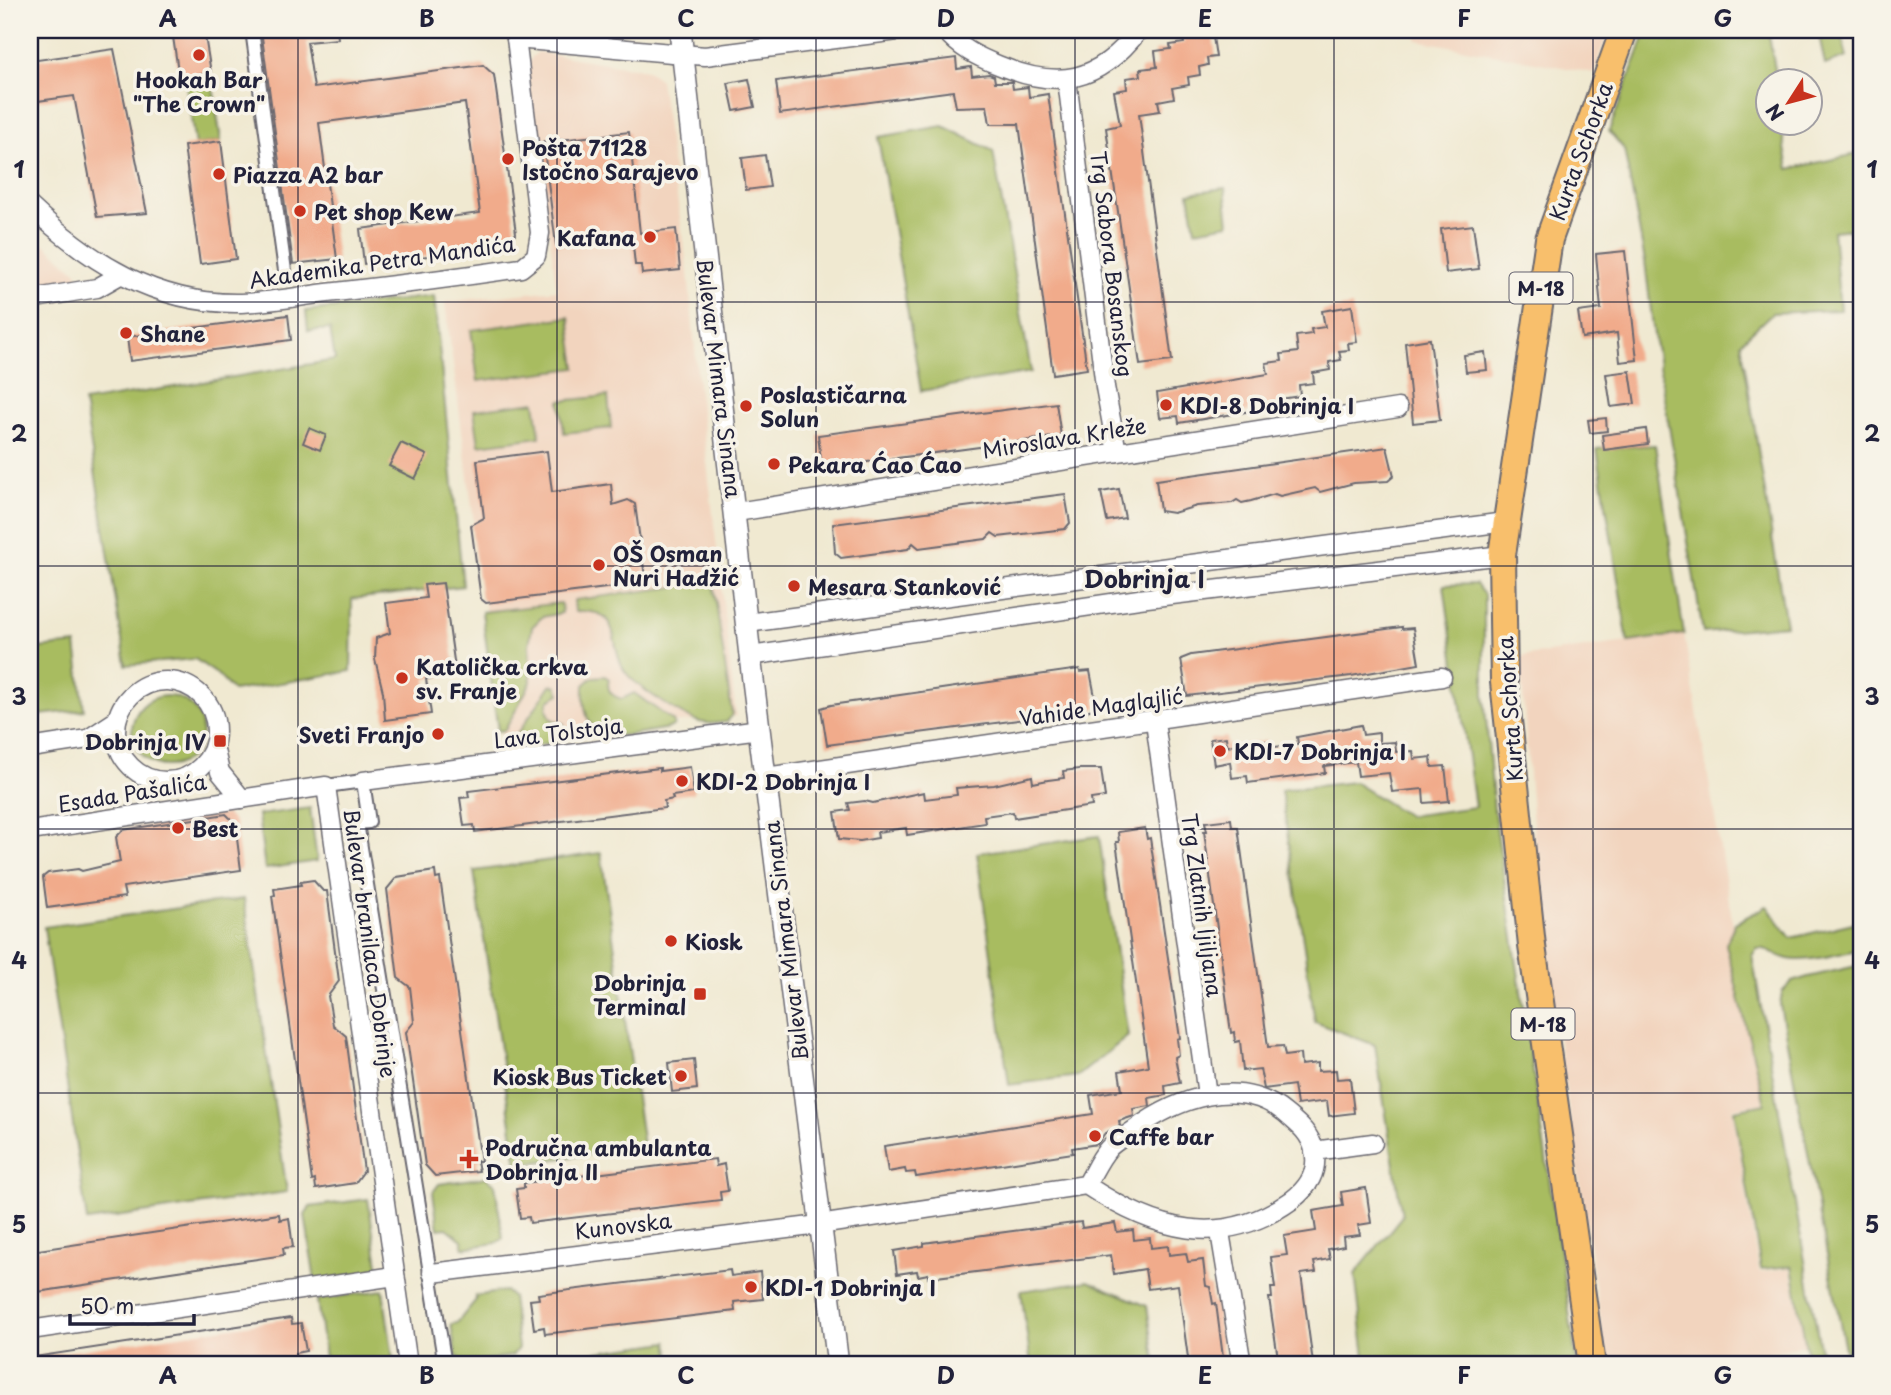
<svg xmlns="http://www.w3.org/2000/svg" width="1891" height="1395" font-family="'Playpen Sans',sans-serif">
<style>
.built{fill:#f2d4be}
.green{fill:#a8bc60;stroke:#656f4e;stroke-width:2}
.building{fill:#f1ab8b}
.lines{fill:none;stroke-linecap:round;stroke-linejoin:round}
.pedestrian-casing{stroke:#6a6870;stroke-width:16}
.minor-casing{stroke:#6a6870;stroke-width:21}
.tertiary-casing{stroke:#6a6870;stroke-width:24}
.primary-casing{stroke:#6a6870;stroke-width:30}
.pedestrian{stroke:#fff;stroke-width:12}
.minor{stroke:#fff;stroke-width:18}
.tertiary{stroke:#fff;stroke-width:21}
.primary{stroke:#f8bf6c;stroke-width:26}
.grid{fill:none;stroke:#22223b;stroke-width:2;stroke-opacity:0.55}
.poi-dot{fill:#c8321e;stroke:#f7f3e8;stroke-width:2.5}
.labels{text-anchor:middle;dominant-baseline:central;stroke-width:7;stroke-linejoin:round;paint-order:stroke}
.shield{fill:#f7f3e8;stroke:#62616f;stroke-width:2}
.shield-label{font-size:19px;font-weight:bold;fill:#22223b}
.poi-label{font-size:21px;font-weight:bold;fill:#22223b;stroke:#f7f3e8;text-anchor:start}
.street-label{font-size:21px;fill:#22223b;stroke:#f7f3e8}
.quarter-label{font-size:24px;font-weight:bold;fill:#22223b;stroke:#f7f3e8}
.neatline{fill:none;stroke:#22223b;stroke-width:2.5}
.grid-label{font-size:23px;text-anchor:middle;font-weight:bold;fill:#22223b}
</style>
<rect width="100%" height="100%" fill="#f7f3e8"/>
<filter id="ink" filterUnits="userSpaceOnUse"><feTurbulence type="fractalNoise" baseFrequency=".0143" numOctaves="2"/><feDisplacementMap in="SourceGraphic" scale="14" xChannelSelector="R" yChannelSelector="G"/><feConvolveMatrix kernelMatrix="1 2 1 2 8 2 1 2 1" color-interpolation-filters="sRGB"/></filter>
<filter id="wash" filterUnits="userSpaceOnUse"><feTurbulence type="fractalNoise" baseFrequency=".00686" numOctaves="4" result="noise"/><feDisplacementMap in="SourceGraphic" scale="28" xChannelSelector="R" yChannelSelector="G"/><feGaussianBlur stdDeviation="1.57" result="paint"/><feColorMatrix in="noise" values="0 0 0 0 0 0 0 0 0 0 0 0 0 0 0 0 0 1.4 0 .05"/><feComposite in="paint" operator="in"/></filter>
<g filter="url(#wash)">
<rect width="100%" height="100%" fill="#f0e9d1"/>
<g class="built">
<polygon points="1417,30 1608,30 1594,73 1417,40"/>
<polygon points="538,52 647,70 660,80 688,273 699,393 736,716 503,742 445,302 557,290 527,70 532,57"/>
<polygon points="30,232 77,272 78,281 30,289"/>
<polygon points="1684,634 1763,1103 1732,1108 1759,1272 1790,1268 1805,1345 1748,1358 1749,1365 1607,1365 1540,914 1520,657"/>
</g>
<g class="green">
<polygon points="1647,30 1783,30 1769,36 1777,80 1769,80 1769,122 1772,123 1773,128 1781,127 1789,169 1861,153 1861,228 1833,231 1840,310 1772,313 1741,342 1786,625 1703,633 1654,335 1645,261 1624,149 1609,131"/>
<polygon points="1818,30 1840,30 1847,57 1825,65"/>
<polygon points="211,73 221,141 195,145 185,77"/>
<polygon points="943,126 993,151 1031,372 921,391 878,137"/>
<polygon points="1225,188 1229,224 1195,230 1189,193"/>
<polygon points="434,296 463,586 352,599 351,671 233,691 218,675 195,659 126,665 84,402 335,360 330,329 308,331 306,311"/>
<polygon points="569,317 576,368 478,381 471,330"/>
<polygon points="608,396 611,428 564,433 560,401"/>
<polygon points="535,402 540,437 479,445 474,410"/>
<polygon points="1655,445 1684,634 1628,642 1597,449"/>
<path d="M713,582L732,714L727,722C718,723 710,725 700,722C682,716 634,686 624,670C608,643 624,606 575,612L574,600Z"/>
<polygon points="1476,584 1484,595 1484,695 1494,811 1577,1365 1366,1365 1355,1274 1402,1216 1375,1045 1315,1022 1281,790 1354,782 1408,816 1475,807 1444,585"/>
<polygon points="561,603 562,613 542,617 532,627 529,645 531,682 505,730 498,731 482,612"/>
<polygon points="76,644 84,710 30,716 30,649"/>
<path d="M605,676L609,679C606,690 611,696 622,699L634,693L673,721L674,725L669,728C624,735 580,753 584,685L593,677Z"/>
<polygon points="551,685 557,686 560,694 549,700 547,709 551,719 564,724 561,738 551,743 507,749"/>
<circle cx="167" cy="731" r="35"/>
<polygon points="310,808 317,861 265,869 258,815"/>
<polygon points="1099,836 1128,1036 1078,1076 1009,1085 977,853"/>
<polygon points="601,853 643,1146 517,1165 474,871"/>
<polygon points="244,899 287,1192 87,1221 44,927"/>
<path d="M1767,906L1791,938L1861,921V949C1840,953 1810,963 1788,959C1777,957 1769,947 1757,949L1752,955L1823,1365H1809L1792,1266L1761,1269L1734,1110L1765,1104L1726,944L1735,923Z"/>
<polygon points="1861,965 1861,1365 1848,1365 1780,1005 1782,992 1792,982 1808,977"/>
<polygon points="486,1177 495,1184 503,1238 496,1243 463,1248 462,1240 447,1228 438,1229 433,1192 439,1184"/>
<polygon points="368,1199 379,1271 315,1281 305,1215 310,1207"/>
<polygon points="1088,1281 1147,1306 1156,1365 1031,1365 1021,1291"/>
<polygon points="383,1290 394,1365 326,1365 317,1300"/>
<polygon points="505,1291 512,1297 518,1348 512,1356 465,1363 456,1355 451,1324 457,1323 476,1300 475,1296"/>
<polygon points="668,1342 672,1365 542,1365 542,1360"/>
</g>
<g id="blocks">
<g class="building">
<polygon points="172,30 204,30 211,73 179,78"/>
<polygon points="261,30 337,30 338,39 307,42 314,88 483,65 494,75 516,233 508,246 364,264 360,229 480,213 465,103 319,123 337,259 293,264"/>
<polygon points="1182,30 1212,30 1216,57 1207,58 1208,65 1199,67 1200,75 1188,77 1189,85 1172,88 1174,98 1158,101 1160,111 1139,114 1172,361 1140,365 1106,128 1120,125 1114,91 1127,89 1126,78 1141,76 1140,69 1157,67 1155,51 1171,49 1170,45 1184,43"/>
<polygon points="114,49 147,213 97,217 74,96 30,102 30,61"/>
<polygon points="956,58 957,69 971,67 972,76 989,74 994,76 995,82 1012,82 1013,89 1028,87 1029,97 1048,94 1087,369 1053,374 1019,124 990,124 987,106 956,107 953,91 780,114 776,81"/>
<polygon points="749,79 755,107 734,111 728,83"/>
<polygon points="629,132 640,233 676,229 680,270 642,274 641,265 635,265 632,236 556,245 543,142"/>
<polygon points="221,141 236,259 200,264 184,146"/>
<polygon points="765,155 770,187 746,190 742,158"/>
<polygon points="1473,225 1479,269 1446,273 1441,229"/>
<polygon points="1625,251 1637,360 1620,362 1617,333 1582,338 1578,312 1601,309 1596,254"/>
<polygon points="1352,306 1357,342 1348,343 1349,350 1339,351 1341,360 1329,362 1330,370 1313,373 1314,383 1299,385 1300,396 1280,399 1281,406 1179,423 1178,416 1160,418 1157,393 1268,374 1266,363 1282,361 1281,354 1298,352 1296,336 1312,334 1311,329 1325,327 1322,311"/>
<polygon points="288,315 291,340 130,361 127,337"/>
<polygon points="1430,339 1440,420 1413,423 1405,343"/>
<polygon points="1485,352 1487,370 1466,372 1464,355"/>
<polygon points="1630,371 1635,404 1611,407 1606,374"/>
<polygon points="1056,403 1061,436 822,468 818,435"/>
<polygon points="1606,418 1607,431 1590,433 1588,420"/>
<polygon points="309,428 326,435 320,450 303,443"/>
<polygon points="1646,429 1648,444 1604,450 1602,435"/>
<polygon points="401,443 427,455 415,479 389,466"/>
<polygon points="1387,447 1394,476 1388,481 1354,483 1320,492 1315,488 1280,496 1275,494 1251,501 1242,503 1237,500 1232,503 1197,506 1173,513 1160,511 1156,480"/>
<polygon points="547,451 552,492 611,484 613,505 628,500 635,504 645,577 638,584 486,603 481,599 471,525 484,518 477,460"/>
<polygon points="1119,489 1125,518 1107,521 1101,492"/>
<polygon points="1065,494 1070,523 1065,529 998,537 992,533 986,539 919,548 913,543 908,549 841,558 835,553 833,524"/>
<polygon points="443,583 456,675 426,679 431,714 385,720 383,692 375,659 376,638 390,633 386,603 426,598 424,585"/>
<polygon points="1402,627 1402,629 1413,628 1419,664 1351,676 1187,696 1181,659 1191,655"/>
<polygon points="1079,669 1080,672 1090,671 1097,707 1087,711 827,745 821,708 831,705"/>
<polygon points="1361,725 1363,735 1379,733 1379,743 1395,742 1396,752 1413,751 1414,759 1431,757 1432,767 1445,766 1449,801 1424,803 1423,789 1392,792 1389,773 1358,776 1356,762 1324,766 1325,773 1248,783 1247,776 1232,778 1230,762 1214,765 1210,739 1226,737 1227,746 1266,741 1267,748 1298,744 1297,737"/>
<polygon points="690,767 694,793 672,796 673,799 664,801 665,808 475,832 474,825 464,826 460,798 469,797 468,791 660,768 660,771"/>
<polygon points="1079,769 1101,769 1105,797 1091,799 1092,806 1014,818 1013,812 984,816 985,823 907,835 906,828 877,832 878,838 860,841 839,839 835,812 850,810 848,803 865,801 873,803 924,792 925,799 957,795 956,788 994,785 1032,776 1033,783 1048,780 1064,778 1063,771"/>
<polygon points="226,814 235,823 241,870 123,887 125,897 47,908 43,877 48,873 78,869 82,871 120,862 116,837 123,830"/>
<polygon points="1231,819 1232,827 1238,827 1268,1047 1283,1046 1285,1056 1300,1054 1301,1065 1318,1063 1318,1071 1336,1070 1337,1079 1350,1078 1354,1113 1329,1116 1327,1101 1297,1105 1294,1085 1264,1089 1260,1069 1243,1071 1240,1041 1235,1042 1234,1032 1231,1033 1204,831 1207,831 1205,822"/>
<polygon points="1145,828 1147,839 1150,838 1180,1038 1177,1039 1179,1055 1175,1057 1180,1083 1165,1086 1166,1095 1149,1098 1150,1106 1133,1109 1134,1116 1119,1121 1120,1126 1105,1133 1097,1144 1072,1148 1073,1153 916,1177 915,1172 906,1173 905,1169 888,1172 884,1146 1093,1114 1090,1095 1122,1090 1119,1071 1148,1066 1116,842 1119,842 1118,832"/>
<polygon points="435,871 436,879 440,878 481,1161 477,1161 479,1171 435,1176 425,1165 406,1032 414,1022 410,987 398,978 387,889 397,877"/>
<polygon points="313,880 323,891 327,891 339,981 328,996 333,1025 346,1036 364,1171 355,1183 316,1189 315,1180 312,1181 272,896 275,895 274,889 301,885 300,882"/>
<polygon points="694,1060 697,1089 672,1092 669,1063"/>
<polygon points="715,1159 716,1166 724,1164 728,1191 720,1192 721,1200 530,1223 529,1217 520,1218 516,1189 524,1188 524,1183"/>
<polygon points="1366,1188 1371,1223 1358,1225 1360,1235 1343,1237 1344,1246 1328,1249 1330,1259 1314,1262 1316,1272 1301,1274 1313,1363 1279,1365 1269,1298 1272,1298 1271,1288 1275,1288 1271,1257 1287,1255 1284,1236 1316,1231 1313,1211 1343,1206 1341,1192"/>
<polygon points="279,1214 280,1220 289,1218 293,1247 283,1248 284,1255 37,1292 36,1285 30,1286 31,1251"/>
<polygon points="1081,1222 1082,1228 1115,1223 1117,1232 1133,1230 1134,1240 1150,1238 1151,1248 1168,1246 1169,1255 1186,1253 1188,1262 1203,1260 1206,1286 1210,1287 1213,1304 1216,1303 1224,1365 1189,1365 1178,1285 1148,1289 1145,1269 1114,1274 1111,1255 928,1278 928,1274 918,1276 917,1271 897,1274 894,1251 924,1246 924,1243"/>
<polygon points="730,1270 731,1276 760,1272 763,1299 734,1302 735,1311 701,1315 545,1334 544,1327 534,1329 530,1300 539,1299 538,1294"/>
<polygon points="291,1318 292,1324 301,1323 306,1351 295,1353 296,1359 254,1365 35,1365 34,1357"/>
</g>
</g>
</g>
<g filter="url(#ink)">
<use href="#blocks" fill-opacity="0" stroke="#6a6870" stroke-width="2"/>
<g class="lines">
<defs>
<g id="pedestrian">
<polyline points="252,30 286,278"/>
<polyline points="326,786 363,781 369,822 357,823 445,1365"/>
</g>
<g id="minor">
<path d="M945,30C959,48 978,57 998,65C1058,90 1098,83 1139,30"/>
<polyline points="516,39 705,56 905,30"/>
<polyline points="1067,80 1105,387 1117,452"/>
<path d="M30,206C89,262 156,305 241,303C273,302 305,295 336,292C398,285 460,277 521,268L536,256L540,233L515,30"/>
<polyline points="30,299 97,288 120,275"/>
<polyline points="736,512 1398,408"/>
<polyline points="747,623 1505,522"/>
<polyline points="750,656 1139,599 1502,555"/>
<circle cx="166" cy="731" r="50"/>
<polyline points="1155,722 1207,1095"/>
<polyline points="214,746 220,772 242,799"/>
<polyline points="30,748 88,739 117,720"/>
<polyline points="766,777 1442,677"/>
<polyline points="363,781 760,729"/>
<polyline points="30,831 326,786 408,1365"/>
<polyline points="1314,1151 1373,1143"/>
<polyline points="1220,1232 1242,1365"/>
<path d="M432,1273L819,1225L1086,1185C1154,1230 1221,1251 1292,1200C1308,1188 1319,1171 1314,1150C1310,1133 1298,1124 1285,1113C1239,1075 1176,1099 1134,1130C1126,1136 1115,1141 1108,1149C1099,1159 1093,1174 1086,1185"/>
<polyline points="30,1330 395,1276"/>
</g>
<polyline id="tertiary" points="680,30 750,656 838,1365"/>
<polyline id="primary" points="1592,1365 1532,946 1504,682 1502,555 1549,239 1624,30"/>
</defs>
<use href="#pedestrian" class="pedestrian-casing"/>
<use href="#minor" class="minor-casing"/>
<use href="#tertiary" class="tertiary-casing"/>
<use href="#primary" class="primary-casing"/>
<use href="#pedestrian" class="pedestrian"/>
<use href="#minor" class="minor"/>
<use href="#tertiary" class="tertiary"/>
<use href="#primary" class="primary"/>
</g>
</g>
<path class="grid" d="M298,30V1365M557,30V1365M816,30V1365M1075,30V1365M1334,30V1365M1593,30V1365M30,302H1861M30,566H1861M30,829H1861M30,1093H1861"/>
<g class="poi-dot">
<circle cx="199" cy="55" r="7"/>
<circle cx="508" cy="159" r="7"/>
<circle cx="219" cy="174" r="7"/>
<circle cx="300" cy="211" r="7"/>
<circle cx="650" cy="237" r="7"/>
<circle cx="126" cy="333" r="7"/>
<circle cx="1166" cy="405" r="7"/>
<circle cx="746" cy="406" r="7"/>
<circle cx="774" cy="464" r="7"/>
<circle cx="599" cy="565" r="7"/>
<circle cx="794" cy="586" r="7"/>
<circle cx="402" cy="678" r="7"/>
<circle cx="438" cy="734" r="7"/>
<rect x="213" y="734" width="14" height="14" rx="3.5"/>
<circle cx="1220" cy="751" r="7"/>
<circle cx="682" cy="781" r="7"/>
<circle cx="178" cy="828" r="7"/>
<circle cx="671" cy="941" r="7"/>
<rect x="693" y="987" width="14" height="14" rx="3.5"/>
<circle cx="681" cy="1076" r="7"/>
<circle cx="1095" cy="1136" r="7"/>
<path d="M465.5 1148.5h7v7h7v7h-7v7h-7v-7h-7v-7h7z"/>
<circle cx="751" cy="1287" r="7"/>
</g>
<g class="labels">
<g class="shield">
<rect x="1509.5" y="272.5" width="63" height="31" rx="5"/>
<rect x="1511.5" y="1008.5" width="63" height="31" rx="5"/>
</g>
<g class="shield-label">
<text x="1541" y="288">M-18</text>
<text x="1543" y="1024">M-18</text>
</g>
<g class="poi-label">
<text x="199" y="79" text-anchor="middle">Hookah Bar<tspan x="199" dy="24">"The Crown"</tspan></text>
<text x="522" y="147">Pošta 71128<tspan x="522" dy="24">Istočno Sarajevo</tspan></text>
<text x="233" y="174">Piazza A2 bar</text>
<text x="314" y="211">Pet shop Kew</text>
<text x="636" y="237" text-anchor="end">Kafana</text>
<text x="140" y="333">Shane</text>
<text x="760" y="394">Poslastičarna<tspan x="760" dy="24">Solun</tspan></text>
<text x="1180" y="405">KDI-8 Dobrinja I</text>
<text x="788" y="464">Pekara Ćao Ćao</text>
<text x="613" y="553">OŠ Osman<tspan x="613" dy="24">Nuri Hadžić</tspan></text>
<text x="808" y="586">Mesara Stanković</text>
<text x="416" y="666">Katolička crkva<tspan x="416" dy="24">sv. Franje</tspan></text>
<text x="424" y="734" text-anchor="end">Sveti Franjo</text>
<text x="206" y="741" text-anchor="end">Dobrinja IV</text>
<text x="1234" y="751">KDI-7 Dobrinja I</text>
<text x="696" y="781">KDI-2 Dobrinja I</text>
<text x="192" y="828">Best</text>
<text x="685" y="941">Kiosk</text>
<text x="686" y="982" text-anchor="end">Dobrinja<tspan x="686" dy="24">Terminal</tspan></text>
<text x="667" y="1076" text-anchor="end">Kiosk Bus Ticket</text>
<text x="1109" y="1136">Caffe bar</text>
<text x="485" y="1147">Područna ambulanta<tspan x="485" dy="24">Dobrinja II</tspan></text>
<text x="765" y="1287">KDI-1 Dobrinja I</text>
</g>
<g class="street-label">
<text transform="translate(1580 151) rotate(-70)">Kurta Schorka</text>
<text transform="translate(382 261) rotate(-8)">Akademika Petra Mandića</text>
<text transform="translate(1113 264) rotate(83)">Trg Sabora Bosanskog</text>
<text transform="translate(720 378) rotate(83)">Bulevar Mimara Sinana</text>
<text transform="translate(1064 437) rotate(-9)">Miroslava Krleže</text>
<text transform="translate(1101 706) rotate(-8)">Vahide Maglajlić</text>
<text transform="translate(1509 709) rotate(-94)">Kurta Schorka</text>
<text transform="translate(558 732) rotate(-7)">Lava Tolstoja</text>
<text transform="translate(132 792) rotate(-9)">Esada Pašalića</text>
<text transform="translate(1203 905) rotate(82)">Trg Zlatnih ljiljana</text>
<text transform="translate(785 941) rotate(-97)">Bulevar Mimara Sinana</text>
<text transform="translate(371 943) rotate(82)">Bulevar branilaca Dobrinje</text>
<text transform="translate(623 1225) rotate(-7)">Kunovska</text>
</g>
<g class="quarter-label">
<text x="1144" y="578">Dobrinja I</text>
</g>
</g>
<rect width="1891" height="1395" fill="none" stroke="#f7f3e8" stroke-width="77"/>
<g transform="translate(1789 102) rotate(234)"><circle r="33" fill="#f7f3e8" stroke="#a29fa3" stroke-width="2"/>
<path d="M0-5L12 26L0 18L-12 26Z" fill="#c8321e"/>
<text y="-10" font-size="19" font-weight="bold" text-anchor="middle" fill="#22223b">N</text>
</g>
<path d="M70 1314v10h124v-10" fill="none" stroke="#22223b" stroke-width="3.5"/>
<text x="80" y="1314" font-size="21" fill="#22223b" stroke="#f7f3e8" stroke-width="5" paint-order="stroke">50 m</text>
<rect x="38" y="38" width="1815" height="1318" class="neatline"/>
<g class="grid-label">
<text x="168" y="27">A</text>
<text x="427" y="27">B</text>
<text x="686" y="27">C</text>
<text x="946" y="27">D</text>
<text x="1205" y="27">E</text>
<text x="1464" y="27">F</text>
<text x="1723" y="27">G</text>
<text x="19" y="178">1</text>
<text x="1872" y="178">1</text>
<text x="19" y="442">2</text>
<text x="1872" y="442">2</text>
<text x="19" y="705">3</text>
<text x="1872" y="705">3</text>
<text x="19" y="969">4</text>
<text x="1872" y="969">4</text>
<text x="19" y="1233">5</text>
<text x="1872" y="1233">5</text>
<text x="168" y="1384">A</text>
<text x="427" y="1384">B</text>
<text x="686" y="1384">C</text>
<text x="946" y="1384">D</text>
<text x="1205" y="1384">E</text>
<text x="1464" y="1384">F</text>
<text x="1723" y="1384">G</text>
</g>
</svg>
